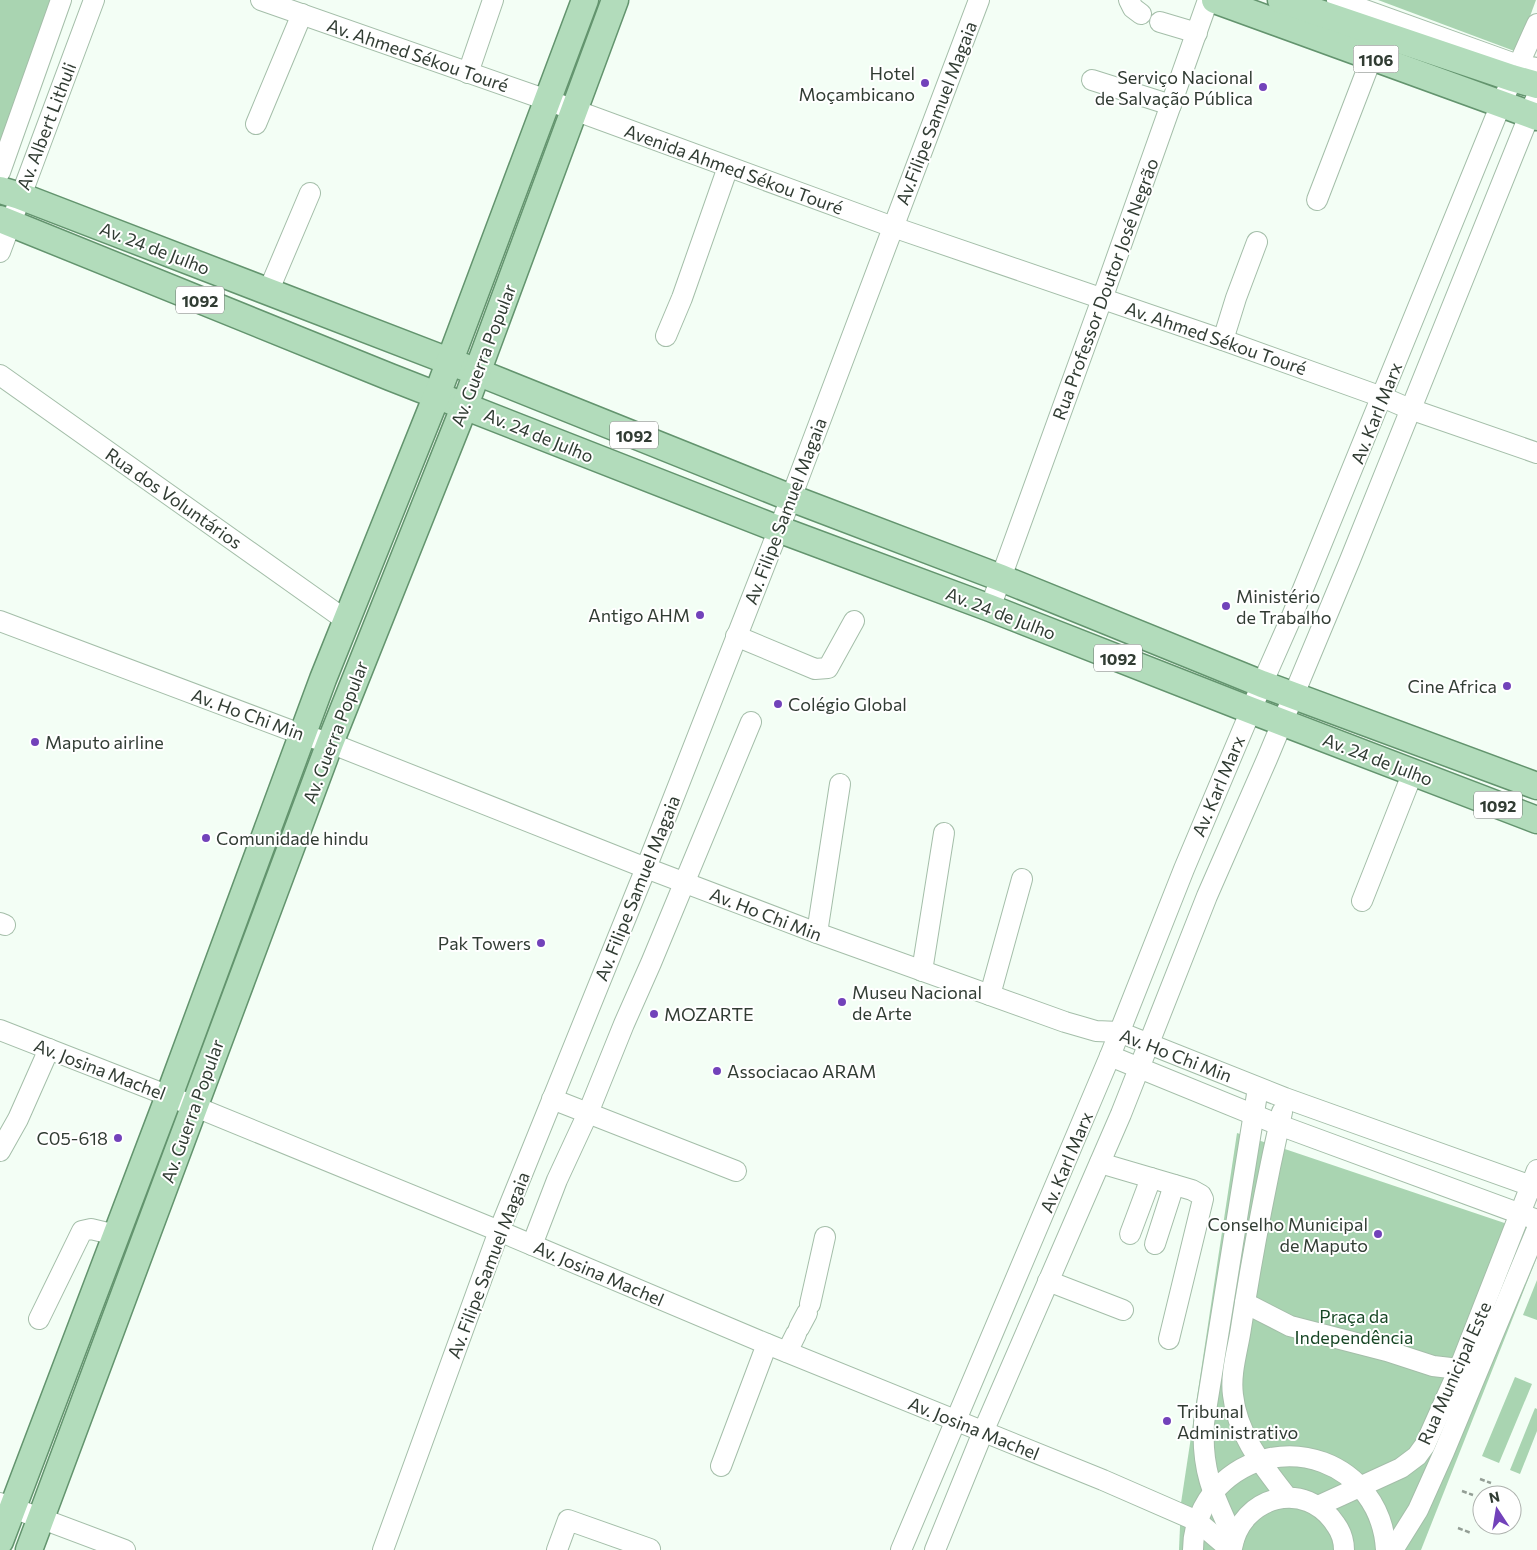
<svg xmlns="http://www.w3.org/2000/svg" width="1537" height="1550" font-family="Commissioner,sans-serif">
<style>
.green{fill:#a9d4b1}
.lines{fill:none;stroke-linecap:round;stroke-linejoin:round}
.minor-casing{stroke:#a4bea9;stroke-width:22}
.major-casing{stroke:#63946e;stroke-width:29}
.path{stroke:#939e95;stroke-width:2.5;stroke-dasharray:5 2.5;stroke-linecap:butt}
.minor{stroke:#fff;stroke-width:20}
.major{stroke:#b2dcbb;stroke-width:26}
.poi-dot{fill:#7242ba;stroke:#fff;stroke-width:2}
.labels{text-anchor:middle;dominant-baseline:central;stroke-width:4;stroke-linejoin:round;paint-order:stroke}
.shield{fill:#fff;stroke:#6f7670;stroke-width:1}
.shield-label{font-size:16px;font-weight:bold;fill:#313c33}
.street-label{font-size:18px;fill:#313c33;stroke:#fff}
.poi-label{font-size:18px;fill:#313c33;stroke:#fff;text-anchor:start}
.park-label{font-size:18px;fill:#184726;stroke:#fff}
</style>
<rect width="100%" height="100%" fill="#f3fef5"/>
<g class="green">
<polygon points="0,0 62,0 0,163"/>
<polygon points="1378,0 1536,0 1517,52"/>
<polygon points="1237,1133 1537,1234 1537,1257 1421,1550 1179,1550 1181,1503"/>
<polygon points="1537,1280 1537,1320 1523,1315"/>
<polygon points="1515,1377 1532,1384 1499,1463 1482,1456"/>
<polygon points="1535,1408 1537,1409 1537,1431 1520,1474 1510,1470"/>
</g>
<g class="lines">
<defs>
<g id="minor">
<polyline points="261,0 547,100 893,227 1223,340 1382,397 1410,409 1537,453"/>
<polyline points="1129,0 1133,8 1141,14"/>
<polyline points="1337,0 1518,65 1537,68"/>
<polyline points="1160,22 1197,33"/>
<polyline points="468,73 493,0"/>
<polyline points="1092,80 1171,105"/>
<polyline points="256,124 302,14"/>
<polyline points="0,172 61,0"/>
<polyline points="1317,200 1372,57"/>
<polyline points="0,252 94,0"/>
<polyline points="268,292 310,193"/>
<polyline points="666,336 682,298 728,167"/>
<polyline points="1223,340 1236,298 1257,242"/>
<polyline points="0,375 347,621"/>
<polyline points="990,608 1102,299 1208,0"/>
<polyline points="0,621 303,735 330,743 646,868 817,933 1065,1022 1096,1031 1119,1032 1285,1098 1537,1188"/>
<polyline points="736,636 815,669 828,668 854,621"/>
<polyline points="1362,901 1413,772"/>
<polyline points="0,923 5,925"/>
<polyline points="817,933 840,784"/>
<polyline points="922,971 944,833"/>
<polyline points="990,995 1022,879"/>
<polyline points="0,1030 169,1096 499,1231 767,1344 1103,1480 1197,1521 1231,1550"/>
<polyline points="1110,1056 1279,1125 1537,1220"/>
<polyline points="552,1099 736,1171"/>
<path d="M1282,1112C1266,1183 1252,1256 1241,1328C1238,1349 1230,1373 1233,1395C1237,1435 1264,1467 1287,1497"/>
<polyline points="0,1151 18,1119 49,1049"/>
<polyline points="1100,1163 1192,1190 1201,1195 1203,1199 1169,1339"/>
<polyline points="1130,1234 1151,1178"/>
<polyline points="1155,1244 1174,1185"/>
<polyline points="532,1245 557,1180 588,1113 624,1024 651,963 751,722"/>
<polyline points="1048,1281 1123,1310"/>
<polyline points="1245,1303 1290,1326 1387,1351 1433,1366 1459,1369"/>
<polyline points="810,1304 825,1237"/>
<polyline points="39,1319 82,1231 91,1229 116,1235"/>
<polyline points="799,1328 807,1313"/>
<polyline points="787,1352 796,1334"/>
<polyline points="721,1466 767,1344"/>
<polyline points="0,1503 125,1550"/>
<polyline points="1318,1506 1401,1468 1417,1456 1425,1445 1459,1369 1537,1170"/>
<path d="M1234,1539C1214,1496 1201,1472 1204,1423L1258,1088"/>
<path d="M1232,1548C1241,1496 1306,1478 1336,1525C1341,1532 1344,1541 1344,1550"/>
<polyline points="383,1550 499,1231 646,868 791,498 979,0"/>
<polyline points="557,1550 568,1520 650,1549"/>
<polyline points="901,1550 1110,1056 1184,869 1262,684 1292,616 1501,104 1537,24"/>
<polyline points="935,1550 983,1432 1121,1114 1207,896 1267,759 1350,560 1537,96"/>
<path d="M1193,1550C1193,1527 1202,1504 1218,1487C1279,1425 1381,1462 1386,1550"/>
<polyline points="1393,1550 1418,1510 1444,1452 1537,1229"/>
</g>
<g id="major">
<polyline points="1215,0 1537,117"/>
<polyline points="1281,0 1512,78 1537,85"/>
<polyline points="0,190 20,196 477,372 791,498 1001,578 1262,684 1537,786"/>
<polyline points="0,219 390,377 778,529 990,608 1250,710 1537,820"/>
<polyline points="0,1541 169,1096 323,679 437,395 585,0"/>
<polyline points="29,1550 330,743 465,405 615,0"/>
</g>
</defs>
<use href="#minor" class="minor-casing"/>
<use href="#major" class="major-casing"/>
<g class="path">
<polyline points="1480,1479 1491,1483"/>
<polyline points="1462,1491 1473,1495"/>
<polyline points="1458,1528 1471,1533"/>
</g>
<use href="#minor" class="minor"/>
<use href="#major" class="major"/>
</g>
<g class="poi-dot">
<circle cx="925" cy="83" r="5"/>
<circle cx="1263" cy="87" r="5"/>
<circle cx="1226" cy="606" r="5"/>
<circle cx="700" cy="615" r="5"/>
<circle cx="1507" cy="686" r="5"/>
<circle cx="778" cy="704" r="5"/>
<circle cx="35" cy="742" r="5"/>
<circle cx="206" cy="838" r="5"/>
<circle cx="541" cy="943" r="5"/>
<circle cx="842" cy="1002" r="5"/>
<circle cx="654" cy="1014" r="5"/>
<circle cx="717" cy="1071" r="5"/>
<circle cx="118" cy="1138" r="5"/>
<circle cx="1378" cy="1234" r="5"/>
<circle cx="1167" cy="1421" r="5"/>
</g>
<g class="labels">
<g class="shield">
<rect x="1353.5" y="45.5" width="45" height="27" rx="4"/>
<rect x="176" y="286.5" width="48" height="27" rx="4"/>
<rect x="610" y="421.5" width="48" height="27" rx="4"/>
<rect x="1094" y="644.5" width="48" height="27" rx="4"/>
<rect x="1474" y="791.5" width="48" height="27" rx="4"/>
</g>
<g class="shield-label">
<text x="1376" y="59">1106</text>
<text x="200" y="300">1092</text>
<text x="634" y="435">1092</text>
<text x="1118" y="658">1092</text>
<text x="1498" y="805">1092</text>
</g>
<g class="street-label">
<text transform="translate(418 55) rotate(19)">Av. Ahmed Sékou Touré</text>
<text transform="translate(936 113) rotate(-69)">Av.Filipe Samuel Magaia</text>
<text transform="translate(46 126) rotate(-69)">Av. Albert Lithuli</text>
<text transform="translate(734 169) rotate(20)">Avenida Ahmed Sékou Touré</text>
<text transform="translate(155 248) rotate(21)">Av. 24 de Julho</text>
<text transform="translate(1105 289) rotate(-70)">Rua Professor Doutor José Negrão</text>
<text transform="translate(1216 338) rotate(19)">Av. Ahmed Sékou Touré</text>
<text transform="translate(483 355) rotate(-69)">Av. Guerra Popular</text>
<text transform="translate(1376 413) rotate(-68)">Av. Karl Marx</text>
<text transform="translate(539 435) rotate(22)">Av. 24 de Julho</text>
<text transform="translate(174 498) rotate(35)">Rua dos Voluntários</text>
<text transform="translate(785 511) rotate(-69)">Av. Filipe Samuel Magaia</text>
<text transform="translate(1001 613) rotate(21)">Av. 24 de Julho</text>
<text transform="translate(248 714) rotate(20)">Av. Ho Chi Min</text>
<text transform="translate(335 732) rotate(-69)">Av. Guerra Popular</text>
<text transform="translate(1378 759) rotate(21)">Av. 24 de Julho</text>
<text transform="translate(1218 786) rotate(-67)">Av. Karl Marx</text>
<text transform="translate(637 888) rotate(-68)">Av. Filipe Samuel Magaia</text>
<text transform="translate(766 914) rotate(21)">Av. Ho Chi Min</text>
<text transform="translate(1176 1055) rotate(21)">Av. Ho Chi Min</text>
<text transform="translate(100 1069) rotate(21)">Av. Josina Machel</text>
<text transform="translate(192 1111) rotate(-70)">Av. Guerra Popular</text>
<text transform="translate(1066 1162) rotate(-67)">Av. Karl Marx</text>
<text transform="translate(488 1265) rotate(-69)">Av. Filipe Samuel Magaia</text>
<text transform="translate(599 1273) rotate(23)">Av. Josina Machel</text>
<text transform="translate(1454 1373) rotate(-66)">Rua Municipal Este</text>
<text transform="translate(974 1428) rotate(22)">Av. Josina Machel</text>
</g>
<g class="poi-label">
<text x="915" y="73" text-anchor="end">Hotel<tspan x="915" dy="21">Moçambicano</tspan></text>
<text x="1253" y="77" text-anchor="end">Serviço Nacional<tspan x="1253" dy="21">de Salvação Pública</tspan></text>
<text x="1236" y="596">Ministério<tspan x="1236" dy="21">de Trabalho</tspan></text>
<text x="690" y="615" text-anchor="end">Antigo AHM</text>
<text x="1497" y="686" text-anchor="end">Cine Africa</text>
<text x="788" y="704">Colégio Global</text>
<text x="45" y="742">Maputo airline</text>
<text x="216" y="838">Comunidade hindu</text>
<text x="531" y="943" text-anchor="end">Pak Towers</text>
<text x="852" y="992">Museu Nacional<tspan x="852" dy="21">de Arte</tspan></text>
<text x="664" y="1014">MOZARTE</text>
<text x="727" y="1071">Associacao ARAM</text>
<text x="108" y="1138" text-anchor="end">C05-618</text>
<text x="1368" y="1224" text-anchor="end">Conselho Municipal<tspan x="1368" dy="21">de Maputo</tspan></text>
<text x="1177" y="1411">Tribunal<tspan x="1177" dy="21">Administrativo</tspan></text>
</g>
<g class="park-label">
<text x="1354" y="1316">Praça da<tspan x="1354" dy="21">Independência</tspan></text>
</g>
</g>
<g transform="translate(1497 1510) rotate(348)"><circle r="24" fill="#ffffff" stroke="#adb1ad"/>
<path d="M0-4L9 19L0 12L-9 19Z" fill="#7242ba"/>
<text y="-8" font-size="14" font-weight="bold" text-anchor="middle" fill="#313c33">N</text>
</g>
</svg>
